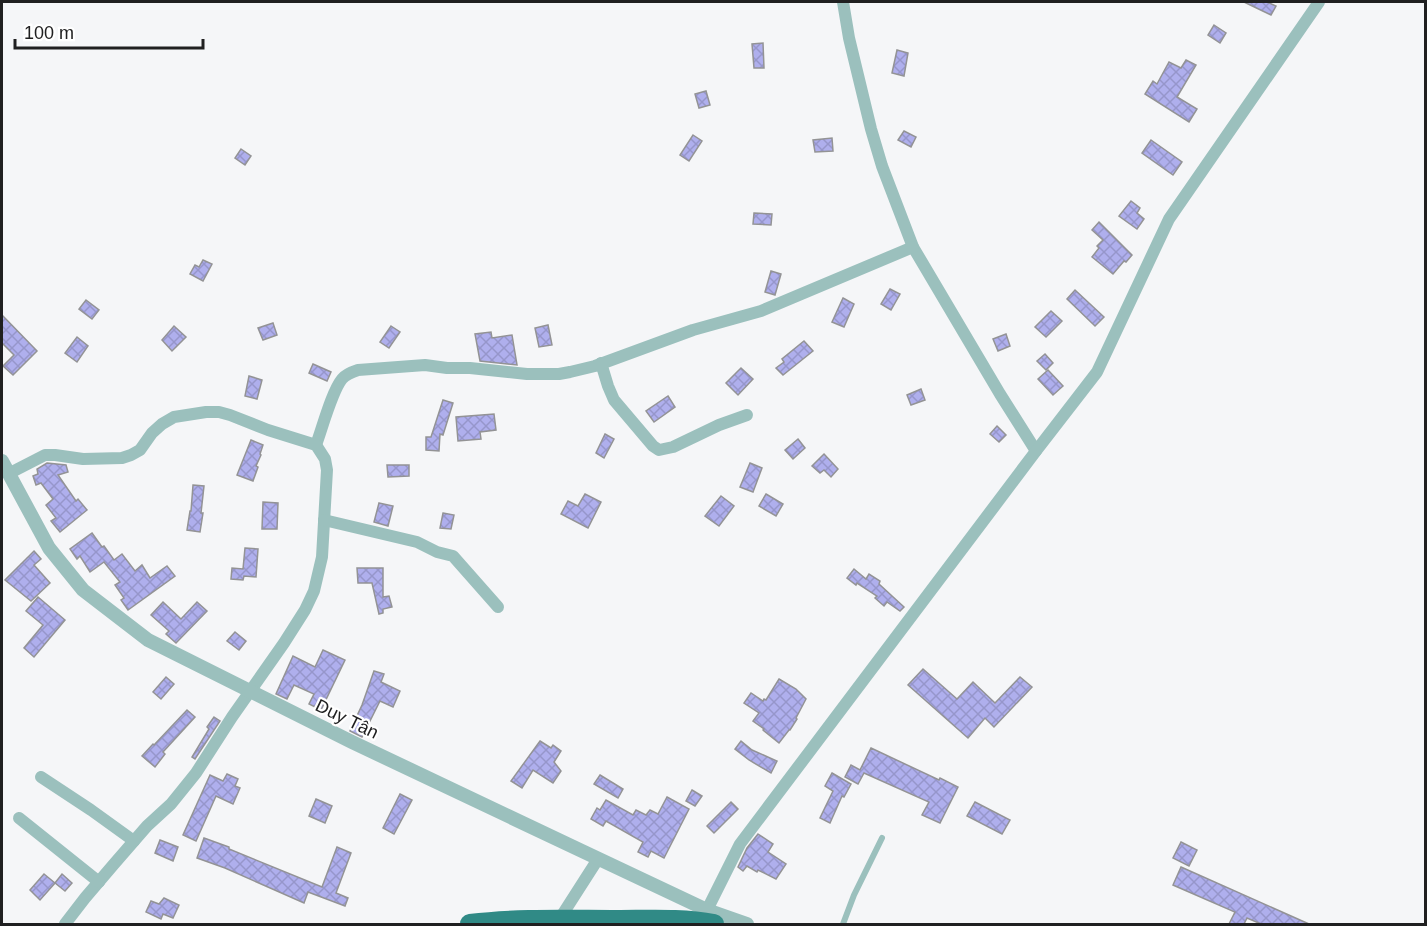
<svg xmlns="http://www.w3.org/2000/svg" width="1427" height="926" font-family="Arial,sans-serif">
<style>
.building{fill:url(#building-cross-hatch);stroke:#939395;stroke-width:1.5}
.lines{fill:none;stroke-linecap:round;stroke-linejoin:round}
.service{stroke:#9bc0bd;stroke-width:6}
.minor{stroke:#9bc0bd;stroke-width:12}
.tertiary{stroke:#9bc0bd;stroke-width:14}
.trunk{stroke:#308a86;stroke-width:20}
.labels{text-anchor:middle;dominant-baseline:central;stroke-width:4.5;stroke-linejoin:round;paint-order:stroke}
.street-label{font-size:18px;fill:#202021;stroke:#fff}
</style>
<defs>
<pattern id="building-cross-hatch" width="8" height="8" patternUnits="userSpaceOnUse" patternTransform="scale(1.5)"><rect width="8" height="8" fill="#afafed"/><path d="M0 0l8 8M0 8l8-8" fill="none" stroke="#9696cb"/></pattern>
</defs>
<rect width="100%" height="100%" fill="#f5f6f8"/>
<g class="building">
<polygon points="1244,2 1267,2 1276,6 1271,15"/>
<polygon points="1214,25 1226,33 1220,43 1208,35"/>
<polygon points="763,43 764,68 754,68 752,44"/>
<polygon points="897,50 908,53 904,76 892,73"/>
<polygon points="1186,60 1196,65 1177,97 1197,109 1189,122 1145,94 1153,81 1157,84 1169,62 1181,68"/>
<polygon points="706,91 710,105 699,108 695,94"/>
<polygon points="904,131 916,137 911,147 898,140"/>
<polygon points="693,135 702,141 689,161 680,155"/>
<polygon points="832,138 833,151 815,152 813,140"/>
<polygon points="1151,140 1182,162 1173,175 1142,153"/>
<polygon points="241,149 251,156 245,165 235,158"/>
<polygon points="1131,201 1140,208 1137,213 1144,219 1137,229 1119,216"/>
<polygon points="754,213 772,214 771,225 753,224"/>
<polygon points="1099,222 1132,255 1126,262 1124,261 1113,274 1092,257 1099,248 1097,246 1103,240 1092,230"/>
<polygon points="203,260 212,264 203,281 190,274 195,265 199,267"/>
<polygon points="771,271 781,274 775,295 765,292"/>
<polygon points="890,289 900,294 891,310 881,304"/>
<polygon points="1075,290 1104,317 1095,326 1067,299"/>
<polygon points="843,298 854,304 844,327 832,322"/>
<polygon points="86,300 99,310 92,319 79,309"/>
<polygon points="1051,311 1062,321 1046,337 1035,327"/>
<polygon points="2,315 37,351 13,375 3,366 14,355 2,343"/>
<polygon points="273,323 277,335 263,340 258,328"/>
<polygon points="548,325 552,345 539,347 535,328"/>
<polygon points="174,326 186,337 172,351 162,340"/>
<polygon points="391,326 400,332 389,348 380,342"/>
<polygon points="491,332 492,338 512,335 517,365 480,361 475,334"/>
<polygon points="1006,334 1010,346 998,351 993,339"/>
<polygon points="77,337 88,346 77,362 65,353"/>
<polygon points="804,341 813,351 783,375 776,368 784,362 782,359"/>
<polygon points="1045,354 1053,363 1046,370 1037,361"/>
<polygon points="313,364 331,372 327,381 309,373"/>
<polygon points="741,368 753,379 738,395 726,383"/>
<polygon points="1048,370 1063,386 1053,395 1038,379"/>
<polygon points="249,376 262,380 257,399 245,396"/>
<polygon points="921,389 925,400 911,405 907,395"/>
<polygon points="668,396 675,407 654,422 646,411"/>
<polygon points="443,400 453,403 443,435 440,434 439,451 426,450 426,437 431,437"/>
<polygon points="494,414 496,430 480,432 481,439 458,441 456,417"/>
<polygon points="997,426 1006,435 999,442 990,434"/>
<polygon points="605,434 614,439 604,458 596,453"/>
<polygon points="798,439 805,448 793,459 785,450"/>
<polygon points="251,440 263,445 260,454 261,455 256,466 258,467 253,481 237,475"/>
<polygon points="824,454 838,469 831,477 824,470 820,473 812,466"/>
<polygon points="47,463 66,465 68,472 58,475 76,501 78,499 87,510 60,532 51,521 56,518 46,505 53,499 41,483 36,485 33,476 38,474 37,469"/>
<polygon points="750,463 762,468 753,492 740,487"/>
<polygon points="387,465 409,465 409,476 388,477"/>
<polygon points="193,485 204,486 201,513 203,513 200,532 187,530 190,511 191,511"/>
<polygon points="585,494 601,502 588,528 561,514 568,501 578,506"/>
<polygon points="766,494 783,504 776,516 759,506"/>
<polygon points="721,496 734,506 719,526 705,516"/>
<polygon points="263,502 278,503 277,529 262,529"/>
<polygon points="379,503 393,506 388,526 374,522"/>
<polygon points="443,513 454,515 451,529 440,528"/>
<polygon points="92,533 102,547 104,546 114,560 122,554 135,571 142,565 150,578 167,566 175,576 128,610 121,600 124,598 115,585 120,582 104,562 90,572 80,556 77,559 70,549"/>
<polygon points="245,548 258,549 256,577 244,576 243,580 231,579 232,568 243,569"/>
<polygon points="34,551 41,559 34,565 50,583 31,601 5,580"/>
<polygon points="357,568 383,568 383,597 389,596 392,607 383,609 383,613 379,614 372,583 358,583"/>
<polygon points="854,569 866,579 869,574 880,581 879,584 904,607 900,611 887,602 884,606 875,598 877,596 857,583 856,585 847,578"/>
<polygon points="38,597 65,620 34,657 24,648 43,625 26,611"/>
<polygon points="163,602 181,619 197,602 207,611 176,643 166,634 169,631 151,615"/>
<polygon points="235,632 246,641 239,650 227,641"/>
<polygon points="323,650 345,660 321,710 309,704 314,694 294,685 287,699 276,694 293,656 315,667"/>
<polygon points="923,669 957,699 973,682 995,703 1020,677 1032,687 994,727 985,718 968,738 908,685"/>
<polygon points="374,671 384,674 381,682 400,691 393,707 380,701 362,737 350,731 362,705"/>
<polygon points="166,677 174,684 161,699 153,692"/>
<polygon points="779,679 796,689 806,699 796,718 797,719 790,730 789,730 779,743 763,730 764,729 753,721 759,713 744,703 751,693 763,701 764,699 766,700"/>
<polygon points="187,710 195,717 163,752 165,754 155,767 142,756 153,744 154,745"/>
<polygon points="214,717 220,721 195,759 192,757 209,729 207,727"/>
<polygon points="540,741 551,748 553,745 561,751 554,762 561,771 553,783 533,770 522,788 511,781"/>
<polygon points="741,741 752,750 777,761 771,773 749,760 735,749"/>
<polygon points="871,748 939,780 940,778 958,787 940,823 922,815 929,802 864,773 858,784 845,777 851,765 860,770"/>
<polygon points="832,773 851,784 844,797 842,796 830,823 820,818 833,791 825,786"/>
<polygon points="227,774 238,779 235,786 240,788 233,804 216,796 196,841 183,835 210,775 223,781"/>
<polygon points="600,775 623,789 618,798 594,784"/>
<polygon points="692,790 702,796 695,806 686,801"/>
<polygon points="400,794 412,800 394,834 383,828"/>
<polygon points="667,797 689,809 664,858 651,851 648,857 638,852 643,842 606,821 603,826 591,819 597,808 600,810 606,800 633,815 636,810 646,815 650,810 658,814"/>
<polygon points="316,799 332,806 325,823 309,816"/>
<polygon points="731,802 738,809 714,833 707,826"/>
<polygon points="975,802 1010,820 1002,834 967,816"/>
<polygon points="758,834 773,844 768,852 786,864 776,879 758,870 757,872 747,866 743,871 738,867 747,848"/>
<polygon points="204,838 229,847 229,849 322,887 337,847 351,853 336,893 348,898 345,906 308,892 304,903 225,868 197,858"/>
<polygon points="160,840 178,847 173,861 155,853"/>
<polygon points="1181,842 1197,850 1189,866 1173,858"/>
<polygon points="1181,867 1309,924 1261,924 1247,918 1244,924 1229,924 1235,912 1173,885"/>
<polygon points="44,874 55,883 40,900 30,890"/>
<polygon points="62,874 72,883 65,891 55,883"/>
<polygon points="164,898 179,905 173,918 163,914 161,919 146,912 151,901 159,904"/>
</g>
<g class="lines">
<polyline class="service" points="843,924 854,895 882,838"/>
<g class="minor">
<polyline points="843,2 849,38 871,129 882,166 913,247 1000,394 1036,451"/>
<polyline points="601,363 608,386 614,400 653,446 659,450 673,447 719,425 747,415"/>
<path d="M316,445C322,429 332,391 342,379C346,374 352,372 358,370L425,365L447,368H470L527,374H559L570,372L595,366L693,330L761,311L913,247"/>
<polyline points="8,474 45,455 55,455 83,459 122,458 131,455 140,450 152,433 162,424 174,417 206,412 219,412 230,415 268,430 316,445 325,459 327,470 322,557 314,591 305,610 284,643 232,717 196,773 171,804 147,826 114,864 85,898 65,924"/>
<polyline points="324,520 417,542 437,552 453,556 498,607"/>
<polyline points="41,777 91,810 134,841"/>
<polyline points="19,818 99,882"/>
<polyline points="707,910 740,844 1036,451 1097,372 1169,219 1319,2"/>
<polyline points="557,923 598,859"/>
</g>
<polyline class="tertiary" points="2,461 49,548 83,590 148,640 352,742 582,851 707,910 747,924"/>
<path class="trunk" d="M470,924C519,918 568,920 617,920C649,920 682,918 714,924"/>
</g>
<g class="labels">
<g class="street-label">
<text transform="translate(347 719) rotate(26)">Duy Tân</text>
</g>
</g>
<rect width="1427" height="926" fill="none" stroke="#202021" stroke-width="6"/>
<path d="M15 39v9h188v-9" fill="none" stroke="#202021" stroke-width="3"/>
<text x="24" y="39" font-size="18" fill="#202021" stroke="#ffffff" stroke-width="4.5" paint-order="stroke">100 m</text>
</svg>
